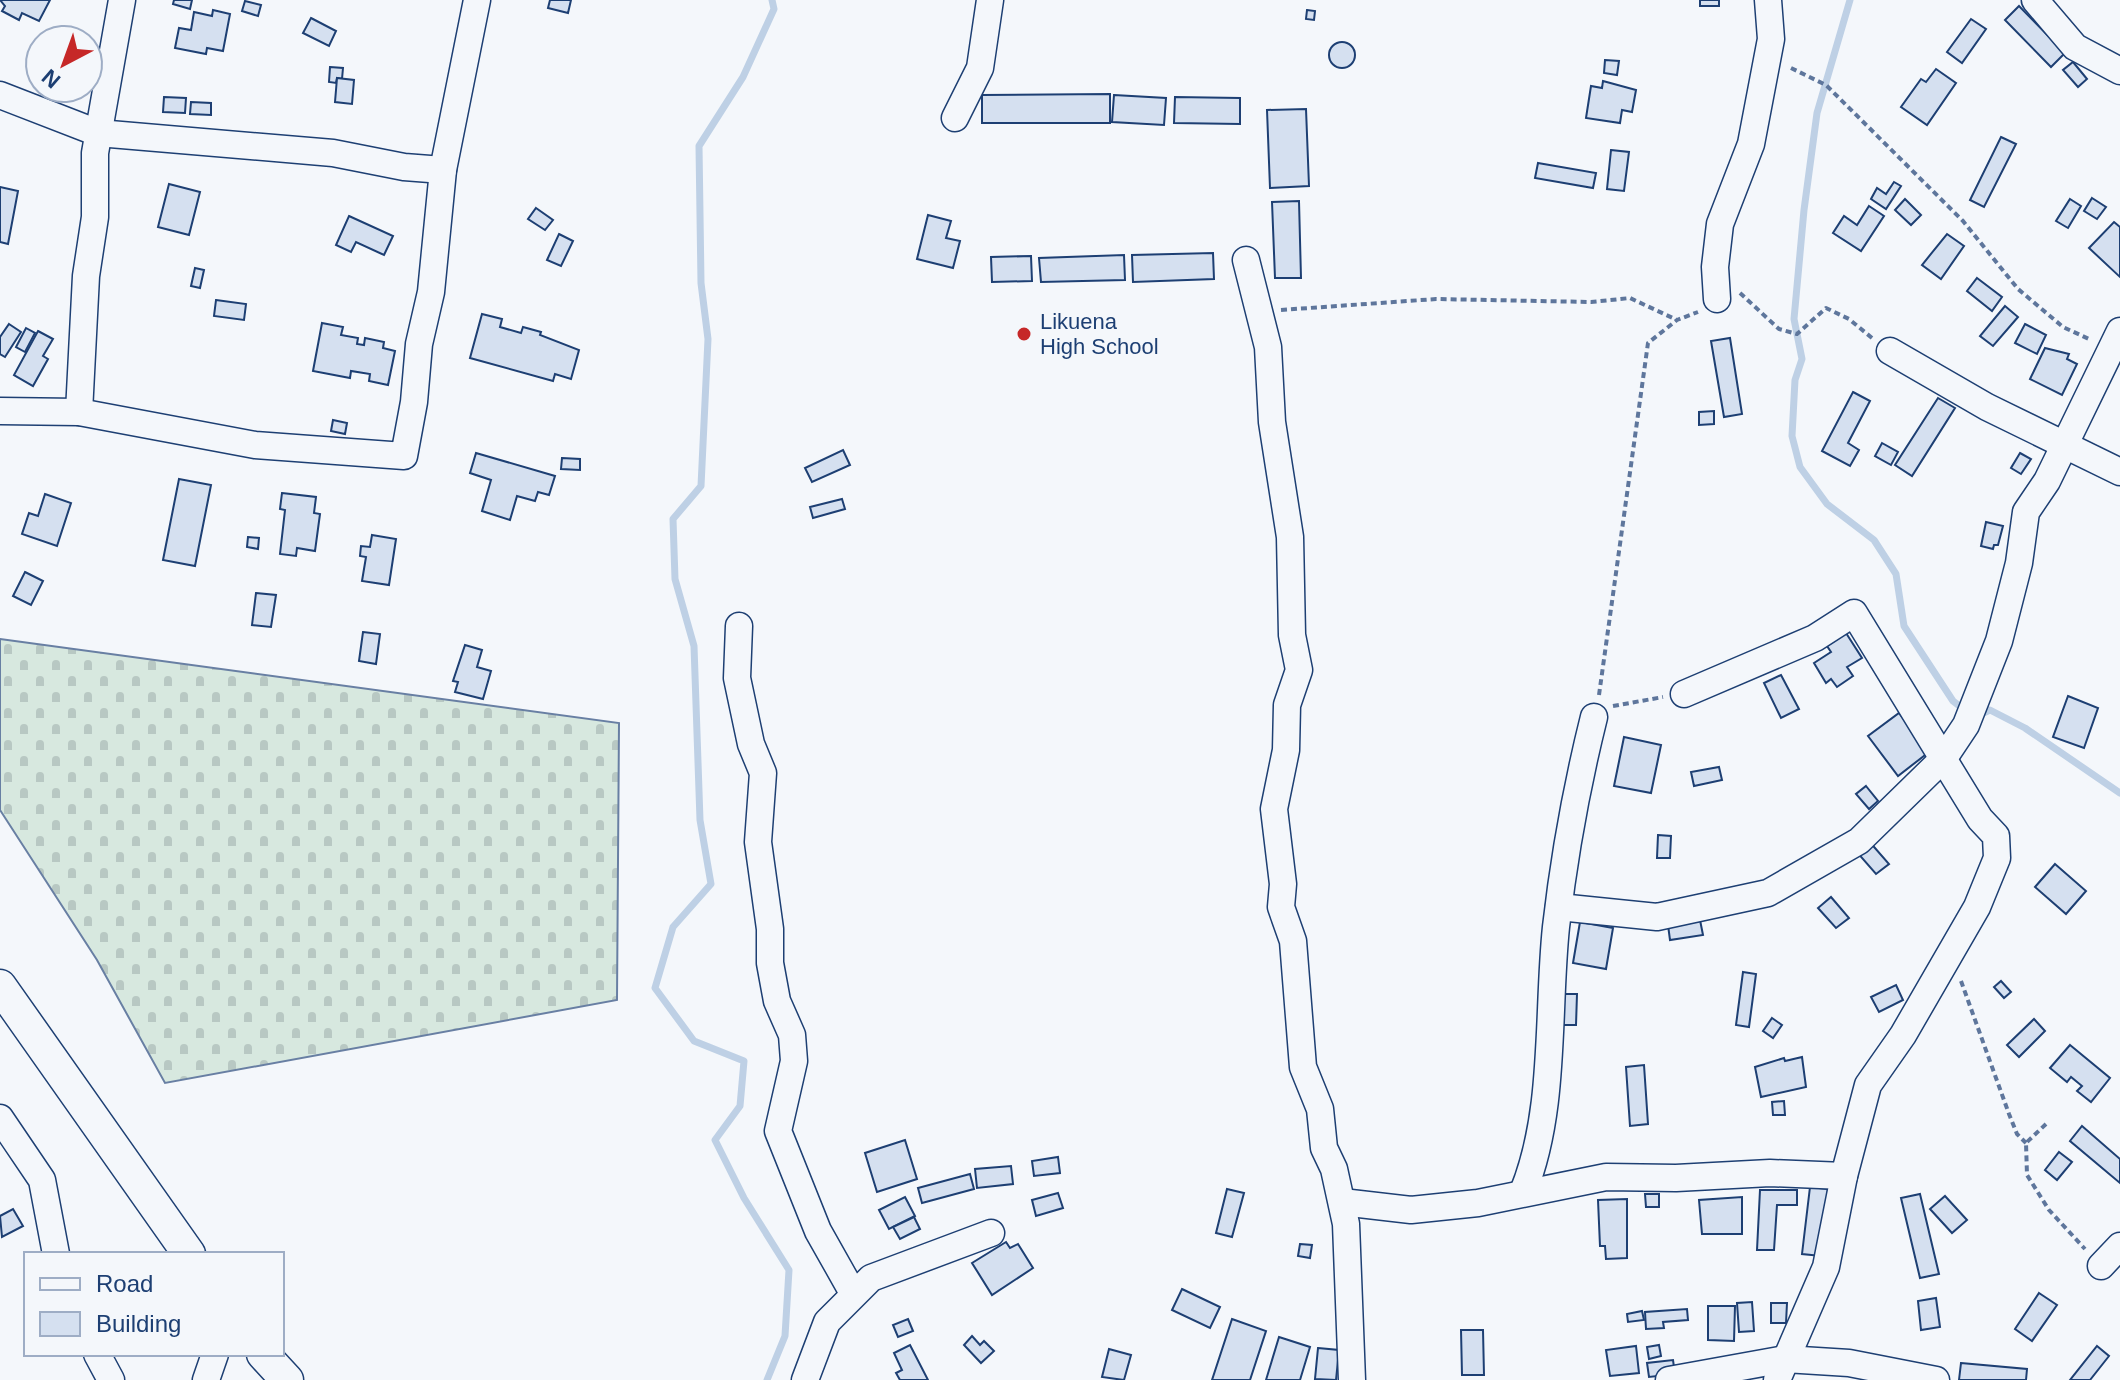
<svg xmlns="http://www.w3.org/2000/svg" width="2120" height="1380" font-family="Arial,sans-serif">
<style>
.cemetery{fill:url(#cemetery-stones);stroke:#687fa3;stroke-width:2}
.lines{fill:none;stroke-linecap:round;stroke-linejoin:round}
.stream{stroke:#bed0e5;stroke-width:7}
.building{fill:#d5e0f0;stroke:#1d3f73;stroke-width:2}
.minor-casing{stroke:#1d3f73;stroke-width:29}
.major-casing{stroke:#1d3f73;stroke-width:35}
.path{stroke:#5e769c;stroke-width:4;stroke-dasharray:6 4;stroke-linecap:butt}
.minor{stroke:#f4f7fb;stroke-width:26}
.major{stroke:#f4f7fb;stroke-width:32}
.poi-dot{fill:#c62828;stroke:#f4f7fb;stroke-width:3}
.labels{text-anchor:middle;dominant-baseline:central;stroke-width:6;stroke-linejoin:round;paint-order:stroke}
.poi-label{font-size:22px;fill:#1d3f73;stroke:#f4f7fb;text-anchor:start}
</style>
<defs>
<pattern id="cemetery-stones" width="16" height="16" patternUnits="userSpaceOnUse" patternTransform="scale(2)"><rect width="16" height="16" fill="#d7e8df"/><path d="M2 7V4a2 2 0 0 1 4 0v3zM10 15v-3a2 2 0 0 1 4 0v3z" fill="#b8c8c3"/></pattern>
</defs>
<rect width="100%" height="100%" fill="#f4f7fb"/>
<polygon class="cemetery" points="0,639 619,723 617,1000 165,1083 97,960 0,810"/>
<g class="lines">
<g class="stream">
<polyline points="1850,0 1817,113 1804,210 1794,319 1802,359 1795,380 1792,436 1800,467 1827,504 1874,540 1896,574 1904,626 1953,701 1967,712"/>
<polyline points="1979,715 1990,710 2025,728 2120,793"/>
<polyline points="767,1380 785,1336 789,1270 744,1198 715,1140 740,1106 744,1061 694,1041 655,988 673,927 711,884 700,820 694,646 675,579 673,519 701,486 708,339 701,283 699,146 743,77 774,9 772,0"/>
</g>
</g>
<g class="building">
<polygon points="0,0 50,0 39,21 22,13 19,20 2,11 5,6"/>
<polygon points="174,0 192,0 190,9 173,4"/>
<polygon points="550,0 571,0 568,13 548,8"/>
<rect x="1700" y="0" width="19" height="6"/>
<polygon points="245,1 261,5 258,16 242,11"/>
<polygon points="2019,6 2065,53 2051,67 2005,20"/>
<polygon points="213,10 230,14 223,51 207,48 206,54 175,48 179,28 191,30 194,12 212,16"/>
<polygon points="1307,10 1315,11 1314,20 1306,19"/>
<polygon points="311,18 336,31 329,46 303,33"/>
<polygon points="1971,19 1986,29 1962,63 1947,52"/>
<circle cx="1342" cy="55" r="13"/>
<polygon points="1605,60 1619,61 1617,75 1604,73"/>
<polygon points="2073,62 2087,79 2078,87 2063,70"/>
<polygon points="330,67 343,68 342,79 337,78 336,83 329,82"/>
<polygon points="1936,69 1956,83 1927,125 1901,107 1921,79 1926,82"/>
<polygon points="337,78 354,80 352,104 335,102"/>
<polygon points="1603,81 1636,90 1632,112 1622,110 1620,123 1586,118 1591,86 1602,88"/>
<polygon points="1110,94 1110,123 982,123 982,95"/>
<polygon points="1114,95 1166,98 1164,125 1112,122"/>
<polygon points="164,97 186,98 185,113 163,112"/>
<polygon points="1175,97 1240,98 1240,124 1174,123"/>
<polygon points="191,102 211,103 211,115 190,114"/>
<polygon points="1306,109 1309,186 1270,188 1267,110"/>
<polygon points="2001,137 2016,144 1984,207 1970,200"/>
<polygon points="1611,150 1629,152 1624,191 1607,189"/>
<polygon points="1538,163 1596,173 1593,188 1535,178"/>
<polygon points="1894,182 1901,186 1886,209 1871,199 1877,188 1886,194"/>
<polygon points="169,184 200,192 189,235 158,227"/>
<polygon points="0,187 18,191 8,244 0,242"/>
<polygon points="2092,198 2106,207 2097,219 2084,211"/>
<polygon points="1905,199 1921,215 1911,225 1895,210"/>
<polygon points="2070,199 2081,206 2068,228 2056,221"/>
<polygon points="1299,201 1301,278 1275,278 1272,202"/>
<polygon points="1869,206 1884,216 1861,251 1833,233 1844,216 1857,225"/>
<polygon points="536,208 553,220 545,230 528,219"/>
<polygon points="928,215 951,221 946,238 960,241 953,268 917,259"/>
<polygon points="349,216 393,236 384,255 356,242 351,252 336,245"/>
<polygon points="2114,222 2120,227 2120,277 2089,248"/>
<polygon points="559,234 573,241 561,266 547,260"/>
<polygon points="1947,234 1964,246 1941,279 1922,265"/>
<polygon points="1213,253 1214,279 1133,282 1132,255"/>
<polygon points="1124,255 1125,280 1041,282 1039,258"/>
<polygon points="1031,256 1032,281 992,282 991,257"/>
<polygon points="195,268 204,270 200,288 191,286"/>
<polygon points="1977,278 2002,297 1992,311 1967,291"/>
<polygon points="216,300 246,304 244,320 214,316"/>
<polygon points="2005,306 2018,317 1993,346 1980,336"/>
<polygon points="482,314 502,319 500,327 521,333 523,327 541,332 540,335 579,350 571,379 555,374 553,381 470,358"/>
<polygon points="322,323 343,327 341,335 358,338 357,344 364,345 365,338 384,342 383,348 395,351 388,385 369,381 370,374 351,371 350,378 313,371"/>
<polygon points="9,324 21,332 5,357 0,354 0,337"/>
<polygon points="2025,324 2046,335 2037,354 2015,343"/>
<polygon points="26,328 35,333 25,352 16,347"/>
<polygon points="38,331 53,339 43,356 48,359 33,386 14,375"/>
<polygon points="1730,338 1742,414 1724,417 1711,341"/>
<polygon points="2045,348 2069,354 2067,359 2077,364 2062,395 2030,379"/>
<polygon points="1853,392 1870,401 1848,443 1859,450 1850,466 1822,451"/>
<polygon points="1938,398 1955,408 1912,476 1895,465"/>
<polygon points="1714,411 1714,424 1699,425 1699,412"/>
<polygon points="333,420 347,423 345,434 331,431"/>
<polygon points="1882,443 1898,452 1891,465 1875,456"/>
<polygon points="843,450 850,465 812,482 805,468"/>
<polygon points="476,453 555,476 549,495 538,492 535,501 517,496 510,520 482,511 491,480 470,473"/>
<polygon points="2020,453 2031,459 2021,474 2011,468"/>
<polygon points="562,458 580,459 580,470 561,469"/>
<polygon points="179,479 211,485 195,566 163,560"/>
<polygon points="282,493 316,497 314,513 320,514 315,551 297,548 296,556 280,554 285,510 280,509"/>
<polygon points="45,494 71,503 57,546 22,534 29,513 38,516"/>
<polygon points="842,499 845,509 813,518 810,507"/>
<polygon points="1986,522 2003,526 1998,545 1994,545 1993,549 1981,546"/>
<polygon points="372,535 396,539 389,585 362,581 366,557 360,556 361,546 370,547"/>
<polygon points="248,537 259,538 258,549 247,547"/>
<polygon points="25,572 43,581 31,605 13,596"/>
<polygon points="256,593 276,595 271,627 252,625"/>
<polygon points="363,632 380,634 376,664 359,661"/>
<polygon points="1846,633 1862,658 1847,667 1853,676 1837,687 1831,679 1826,683 1814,663 1831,652 1827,646"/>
<polygon points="465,645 482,650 477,667 491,671 483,699 455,692 458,682 453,681"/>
<polygon points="1781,675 1799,709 1781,718 1764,683"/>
<polygon points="2068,696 2098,708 2084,748 2053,737"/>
<polygon points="1899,713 1929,752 1898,776 1868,736"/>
<polygon points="1624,737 1661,745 1651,793 1614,786"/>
<polygon points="1719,767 1722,780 1694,786 1691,772"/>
<polygon points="1866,786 1878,801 1869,809 1856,794"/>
<polygon points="1658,835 1671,836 1670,858 1657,858"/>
<polygon points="1868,840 1889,864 1876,874 1855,850"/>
<polygon points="2055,864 2086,891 2066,914 2035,887"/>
<polygon points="1831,897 1849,918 1836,928 1818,908"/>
<polygon points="1700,920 1703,935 1670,940 1668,925"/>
<polygon points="1580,922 1613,928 1606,969 1573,963"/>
<polygon points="1743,972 1756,974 1749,1027 1736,1025"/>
<polygon points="2001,981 2011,992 2004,998 1994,987"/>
<polygon points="1896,985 1903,1000 1879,1012 1871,997"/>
<polygon points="1559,994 1577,994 1576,1025 1559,1025"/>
<polygon points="1772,1018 1782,1025 1773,1038 1763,1031"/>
<polygon points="2034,1019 2045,1031 2019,1057 2007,1045"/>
<polygon points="2070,1045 2110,1078 2091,1102 2077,1091 2082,1086 2071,1077 2067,1082 2050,1068"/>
<polygon points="1802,1057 1806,1087 1761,1097 1755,1067 1784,1058 1785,1061"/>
<polygon points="1644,1065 1648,1124 1630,1126 1626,1067"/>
<polygon points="1784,1101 1785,1115 1773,1115 1772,1102"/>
<polygon points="2082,1126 2120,1159 2120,1183 2070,1141"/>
<polygon points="905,1140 917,1179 877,1192 865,1153"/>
<polygon points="2059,1152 2072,1162 2057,1180 2045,1170"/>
<polygon points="1058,1157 1060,1173 1034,1176 1032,1161"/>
<polygon points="1011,1166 1013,1184 977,1188 975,1169"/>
<polygon points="970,1174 974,1189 922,1203 918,1188"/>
<polygon points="1810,1187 1828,1189 1821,1256 1802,1254"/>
<polygon points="1227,1189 1244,1193 1232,1237 1216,1233"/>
<polygon points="1760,1190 1797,1190 1797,1205 1777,1205 1774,1250 1757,1250"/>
<polygon points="1058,1193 1063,1208 1036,1216 1032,1200"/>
<polygon points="1645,1194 1659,1194 1659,1207 1646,1207"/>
<polygon points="1920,1194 1939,1274 1920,1278 1901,1198"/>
<polygon points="1945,1196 1967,1220 1952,1233 1930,1209"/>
<polygon points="905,1197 915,1216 889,1229 879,1210"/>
<polygon points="1742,1197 1742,1234 1702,1234 1699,1200"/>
<polygon points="1627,1199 1627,1258 1606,1259 1605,1246 1600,1246 1598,1200"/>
<polygon points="13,1209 23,1226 2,1237 0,1216"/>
<polygon points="914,1217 920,1229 900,1239 893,1227"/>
<polygon points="1006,1242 1010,1248 1018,1244 1033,1268 992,1295 972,1263"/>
<polygon points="1300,1244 1312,1245 1310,1258 1298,1256"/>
<polygon points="1182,1289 1220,1307 1210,1328 1172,1310"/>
<polygon points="2039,1293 2057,1305 2032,1341 2015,1329"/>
<polygon points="1936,1298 1940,1327 1921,1330 1918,1301"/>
<polygon points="1752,1302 1754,1331 1739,1332 1737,1303"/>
<polygon points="1771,1303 1787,1303 1786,1323 1771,1323"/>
<polygon points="1708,1306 1735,1306 1734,1341 1708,1340"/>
<polygon points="1687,1309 1688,1320 1663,1322 1664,1328 1646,1329 1645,1312"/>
<polygon points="1642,1311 1644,1320 1628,1322 1627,1314"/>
<polygon points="908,1319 913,1331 898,1337 893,1325"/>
<polygon points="1232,1319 1266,1331 1250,1380 1212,1380"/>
<polygon points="1461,1330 1483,1330 1484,1375 1462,1375"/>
<polygon points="972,1336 980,1345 984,1341 994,1351 981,1363 964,1345"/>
<polygon points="1279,1337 1310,1347 1300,1380 1266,1380"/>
<polygon points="910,1345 928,1380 900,1380 896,1373 902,1370 894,1353"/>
<polygon points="1659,1345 1661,1356 1649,1359 1647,1347"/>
<polygon points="1636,1346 1639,1373 1610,1376 1606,1350"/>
<polygon points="2097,1346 2109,1356 2090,1380 2070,1380"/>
<polygon points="1318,1348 1339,1350 1336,1380 1315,1379"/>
<polygon points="1109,1349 1131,1355 1124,1380 1102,1377"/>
<polygon points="1673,1360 1675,1374 1649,1377 1647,1363"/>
<polygon points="1961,1363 2027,1369 2026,1380 1959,1380"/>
</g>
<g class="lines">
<defs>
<g id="minor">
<polyline points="2035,0 2075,47 2120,71"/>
<polyline points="0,95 98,133 333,153 404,167 443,170"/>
<polyline points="955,118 980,68 990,0"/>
<polyline points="1246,260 1268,347 1272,422 1290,537 1292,635 1299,670 1287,705 1286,750 1274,809 1283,884 1281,907 1293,941 1303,1067 1320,1109 1324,1148 1334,1169 1346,1224 1352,1380"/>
<polyline points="1717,299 1715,267 1720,224 1751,144 1771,39 1768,0"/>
<polyline points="1890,351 1987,407 2120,472"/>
<polyline points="0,411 79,412 255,445 404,456 414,402 419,344 431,292 443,170 477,0"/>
<polyline points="79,412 86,276 95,217 95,153 122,0"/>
<polyline points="739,626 737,678 751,744 763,773 758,842 770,929 770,963 777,1001 792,1035 794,1061 778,1131 818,1231 853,1293"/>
<polyline points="1684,694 1815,638 1854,613 1980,819 1996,836 1997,858 1977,907 1903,1035 1868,1085 1844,1176 1826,1267 1777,1380"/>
<polyline points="1559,907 1657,917 1768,893 1859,841 1944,758 1966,725 1999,641 2019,563 2026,512 2047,481 2120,331"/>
<polyline points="0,1118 42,1180 56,1254"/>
<path d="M1523,1192C1556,1111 1547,1013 1556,927C1564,857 1577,785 1594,717"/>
<polyline points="1342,1202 1411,1210 1478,1203 1606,1177 1676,1178 1770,1173 1844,1176"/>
<polyline points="2101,1266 2120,1246"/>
<polyline points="97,1354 111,1380"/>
<polyline points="206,1380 215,1354"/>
<polyline points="805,1380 827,1322 871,1278 991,1233"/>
<polyline points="1669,1380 1785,1359 1849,1363 1936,1380"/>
</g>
<g id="major">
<polyline points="0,986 189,1254"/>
<polyline points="263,1354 287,1380"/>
</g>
</defs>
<use href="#minor" class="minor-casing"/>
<use href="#major" class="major-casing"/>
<g class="path">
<polyline points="1791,68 1826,85 1963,221 2018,289 2063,327 2089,339"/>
<polyline points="1740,293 1779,329 1797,334 1826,308 1849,319 1872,338"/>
<polyline points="1281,310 1436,299 1591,302 1630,298 1677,320"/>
<polyline points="1599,695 1648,343 1677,320 1698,312"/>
<polyline points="1613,706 1663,697"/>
<polyline points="1961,981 2009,1114 2017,1134 2026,1143"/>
<polyline points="2046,1124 2026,1143 2027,1175 2049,1210 2085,1249"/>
</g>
<use href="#minor" class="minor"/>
<use href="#major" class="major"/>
</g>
<circle class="poi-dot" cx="1024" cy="334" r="8"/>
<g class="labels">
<g class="poi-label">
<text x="1040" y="321">Likuena<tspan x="1040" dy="25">High School</tspan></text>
</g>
</g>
<rect x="24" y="1252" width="260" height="104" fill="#f4f7fb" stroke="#9eadc5" stroke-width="2"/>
<rect x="40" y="1278" width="40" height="12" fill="#f4f7fb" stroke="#9eadc5" stroke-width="2"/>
<text x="96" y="1292" font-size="24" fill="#1d3f73">Road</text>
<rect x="40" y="1312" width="40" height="24" fill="#d5e0f0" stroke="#9eadc5" stroke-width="2"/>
<text x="96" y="1332" font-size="24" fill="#1d3f73">Building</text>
<g transform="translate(64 64) rotate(221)"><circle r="38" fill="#f4f7fb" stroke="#9eadc5" stroke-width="2"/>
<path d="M0-6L14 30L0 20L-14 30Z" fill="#c62828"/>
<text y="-12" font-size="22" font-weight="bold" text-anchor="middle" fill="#1d3f73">N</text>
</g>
</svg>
